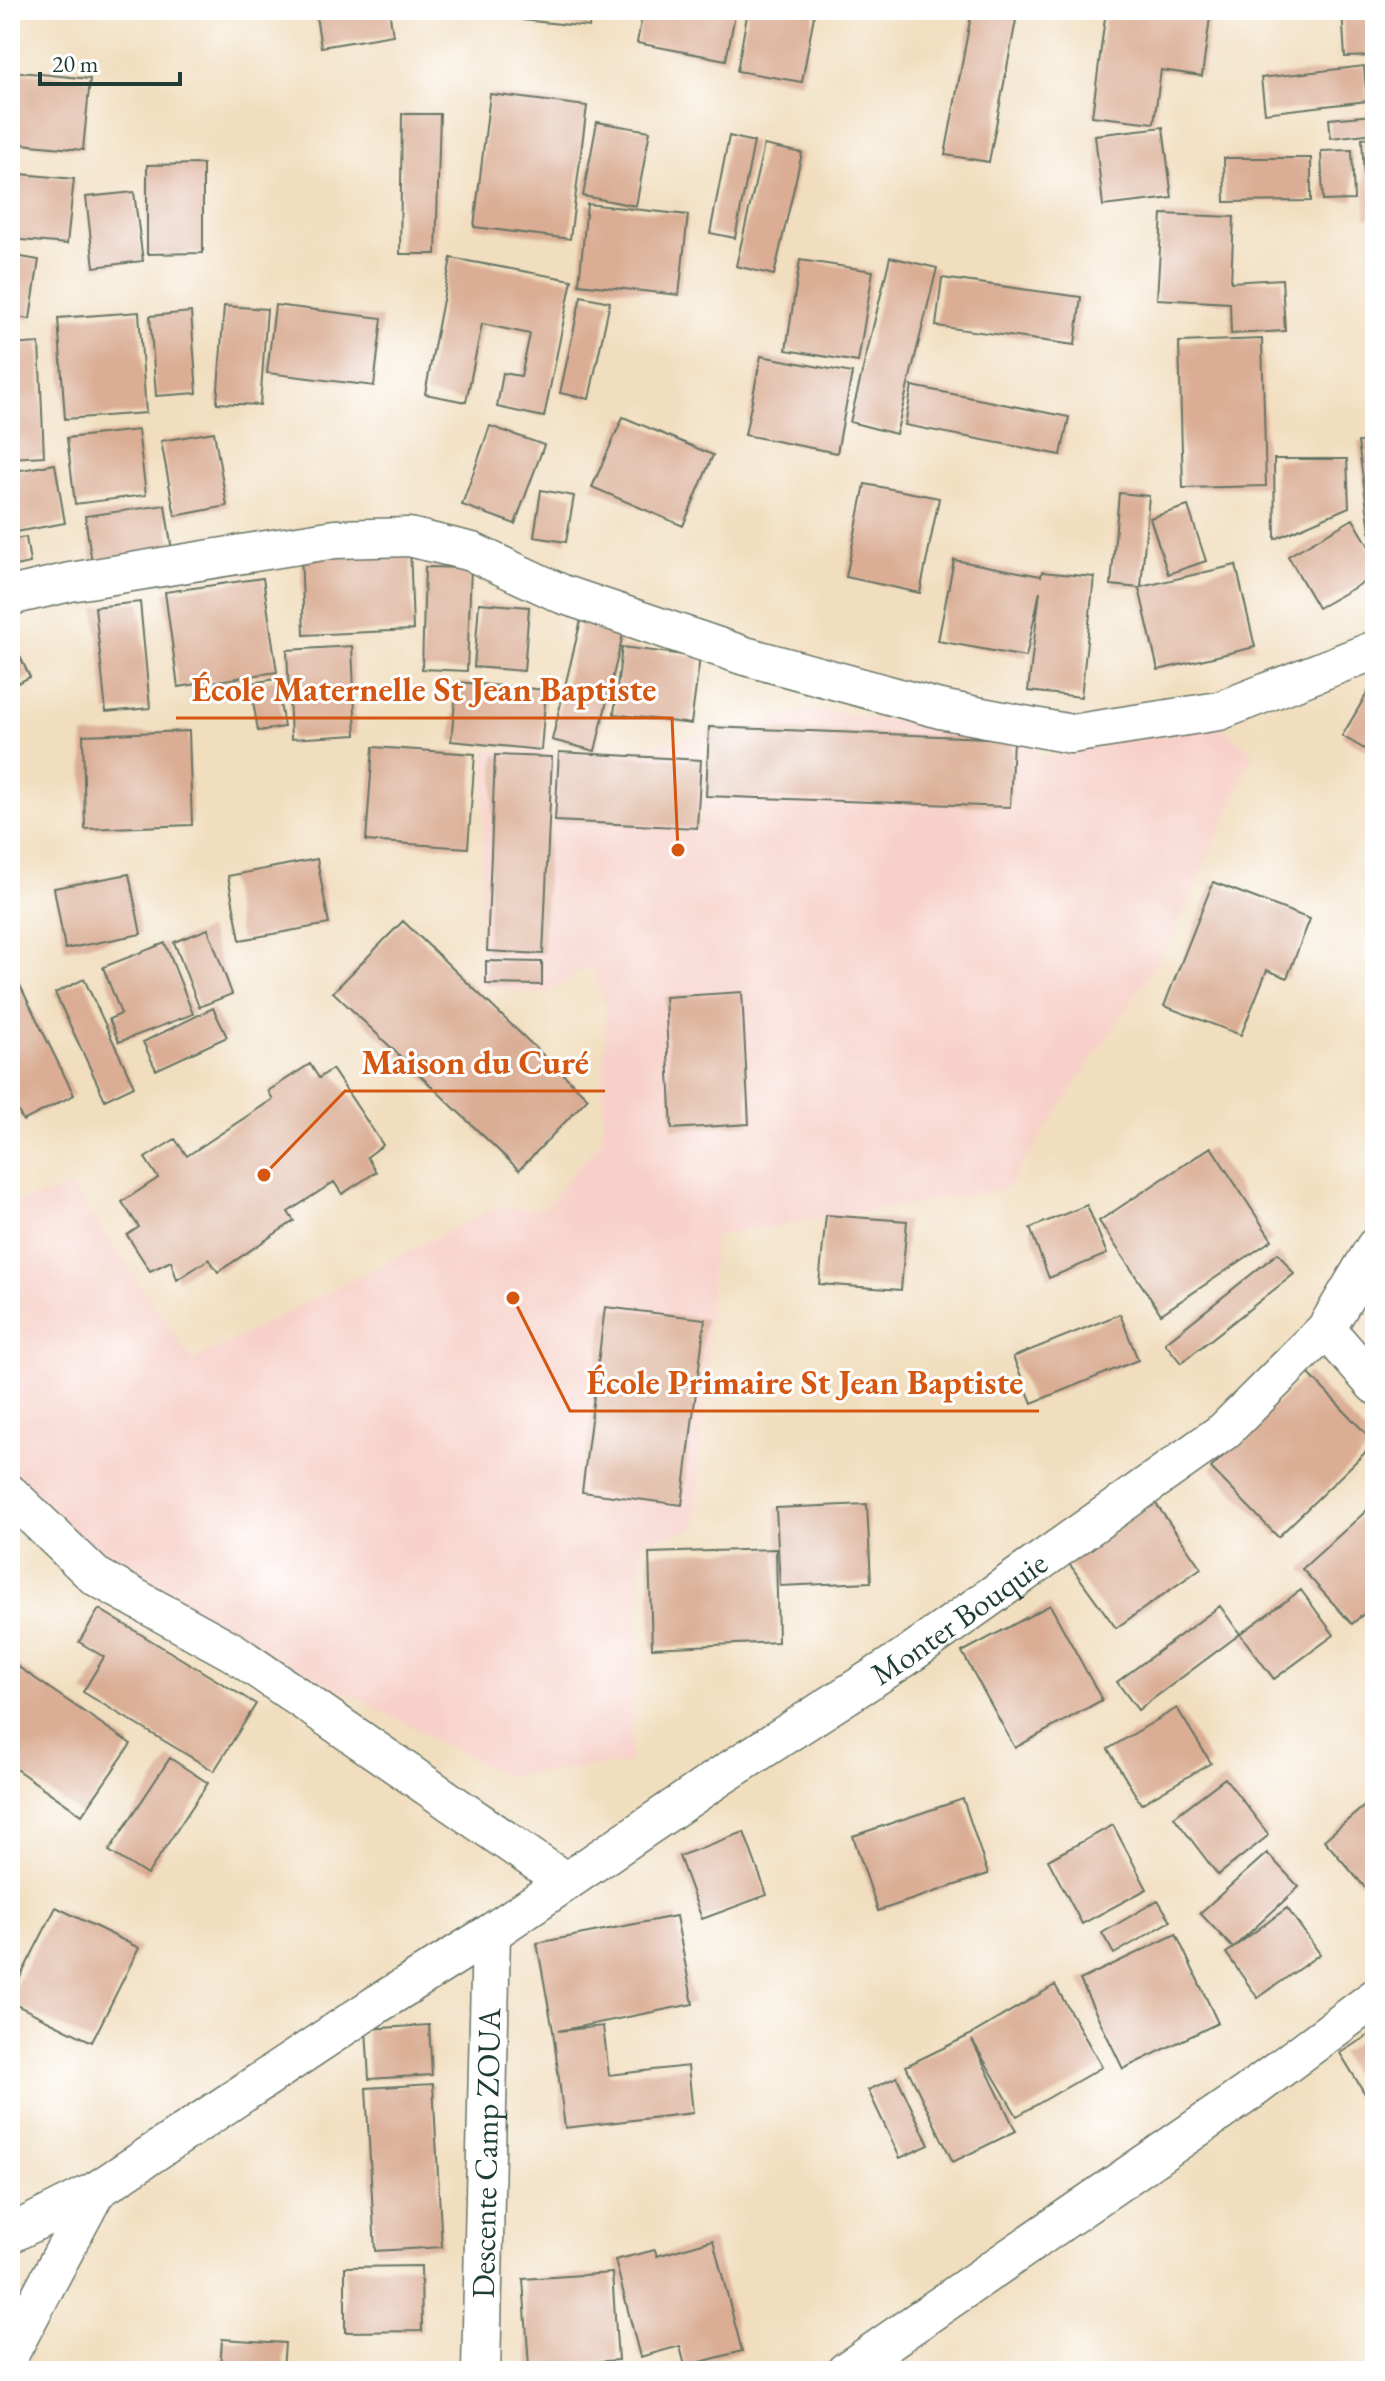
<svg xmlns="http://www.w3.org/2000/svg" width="1385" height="2381" viewBox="0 0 1385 2381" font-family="'EB Garamond',serif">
<rect width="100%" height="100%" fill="#fff"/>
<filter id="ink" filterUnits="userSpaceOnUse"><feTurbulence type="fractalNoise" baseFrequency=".0125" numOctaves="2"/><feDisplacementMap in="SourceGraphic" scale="16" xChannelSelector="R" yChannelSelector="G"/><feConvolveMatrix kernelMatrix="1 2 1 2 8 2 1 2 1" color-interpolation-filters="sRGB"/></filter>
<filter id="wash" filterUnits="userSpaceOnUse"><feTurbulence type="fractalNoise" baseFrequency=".006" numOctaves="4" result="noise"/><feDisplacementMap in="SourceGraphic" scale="32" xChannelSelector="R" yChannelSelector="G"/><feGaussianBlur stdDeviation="1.8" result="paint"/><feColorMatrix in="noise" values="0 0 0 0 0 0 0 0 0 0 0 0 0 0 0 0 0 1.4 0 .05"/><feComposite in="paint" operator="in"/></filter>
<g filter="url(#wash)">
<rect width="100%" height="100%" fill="#f1debf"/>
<path fill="#f7d1c9" d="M814 710 1029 736 1038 758 1212 719 1254 753 1168 946 1006 1189 714 1236 696 1529 643 1542 629 1763 504 1776 77 1551 10 1483V1205L73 1187 192 1361 495 1208 544 1209 602 1139 606 1005 590 965 543 995 478 985 486 750 614 753Z"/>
<g id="blocks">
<path fill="#daad94" d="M315 10H389L393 35 321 47Z
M524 10H591L589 27 523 20Z
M643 10H736L726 60 637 43Z
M748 10H815L802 82 737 71Z
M972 10H1018L989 162 945 155Z
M1106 10H1211L1202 76 1161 70 1154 123 1092 116Z
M1342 10H1375V56L1345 57Z
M1364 66 1367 101 1265 113 1261 78Z
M10 71 90 79 83 150 10 143Z
M490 94 587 106 570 239 474 227Z
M402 114H440L436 254H400Z
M1373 115 1375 133 1331 138 1329 119Z
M597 122 650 131 636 206 583 196Z
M1163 127 1172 198 1103 206 1095 135Z
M729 136 754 142 735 238 710 233Z
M1375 137V218H1366L1362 138Z
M764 145 802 153 774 275 736 266Z
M1352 150 1354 200 1323 201 1321 151Z
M1224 158H1311V201L1225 202Z
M203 164V253L147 254V165Z
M10 173 74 179 67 244 10 239Z
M134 192 143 261 94 267 86 197Z
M587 204 688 215 679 295 579 284Z
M1162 214 1234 217 1231 282 1282 279 1285 331 1231 334 1230 303 1157 299Z
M10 255 39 260 30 319 10 316Z
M890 257 937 268 896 434 850 422Z
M451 258 572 280 544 417 497 407 503 373 521 376 530 334 482 324 466 402 425 394Z
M800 260 873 271 858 362 786 350Z
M942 278 1081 297 1075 345 936 326Z
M581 296 610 302 589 399 560 393Z
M275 305 382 318 374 386 267 373Z
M224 306 267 309 260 405 217 403Z
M139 312 146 413 65 419 58 318Z
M191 312 197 393 156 396 150 316Z
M1262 339 1266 486 1183 488 1179 342Z
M39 343 44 456 10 458V345Z
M761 356 852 373 837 453 745 435Z
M912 386 1069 417 1061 455 905 425Z
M623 417 713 455 683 526 592 487Z
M490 426 544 445 515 524 462 505Z
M138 430 146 495 75 504 67 438Z
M214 432 227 506 175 516 161 441Z
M1375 440V576L1318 608 1288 556 1353 519 1373 553 1358 442Z
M1274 459H1347L1349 507 1275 539Z
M55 464 65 523 10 533V472Z
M865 484 939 498 920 593 846 577Z
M541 490 574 496 566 542 534 537Z
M1119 493 1149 496 1141 587 1236 565 1255 647 1158 670 1139 588 1111 585Z
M165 505 172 551 92 563 85 516Z
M1188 506 1206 561 1168 574 1150 518Z
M26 537 30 563 10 567V540Z
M410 545 413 630 304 635 301 550Z
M954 560 1041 576 1042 572 1094 577 1081 697 1028 691 1040 591 1026 657 938 641Z
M425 567 471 568 467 671 422 669Z
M263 578 277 672 178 687 165 592Z
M140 602 150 708 106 712 95 607Z
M479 603 529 607 524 671 474 667Z
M581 620 624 630 595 751 552 740Z
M10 636 30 677 10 687Z
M352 646 356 735 291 739 287 650Z
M622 647 700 657 691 724 614 714Z
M276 679 284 727 258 731 250 683Z
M1375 680V755L1342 736Z
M457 682 546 690 541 750 451 741Z
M709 727 1013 739 1010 807 706 796Z
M189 731 192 825 85 829 83 735Z
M373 747 475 754 468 848 366 841Z
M559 752 701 760 697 828 555 821Z
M495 755 552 757 543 954 487 951Z
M317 859 329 924 240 940 228 876Z
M129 874 141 934 65 949 54 888Z
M1213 882 1310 919 1287 978 1267 970 1241 1035 1164 1006Z
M403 921 588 1098 519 1170 333 992Z
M208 929 232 994 199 1007 174 942Z
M165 943 193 1014 119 1042 109 1019 121 1014 103 967Z
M486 961 542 962V985L486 984Z
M10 965 74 1095 23 1121 10 1095Z
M84 979 134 1086 105 1100 55 993Z
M742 992 749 1124 672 1129 665 997Z
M213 1008 227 1037 156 1070 143 1042Z
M310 1064 319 1078 332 1069 383 1145 367 1157 376 1172 342 1194 334 1182 288 1212 294 1221 218 1272 209 1259 177 1280 171 1261 150 1271 127 1235 139 1227 122 1202 158 1178 145 1158 175 1139 187 1156 273 1099 268 1091Z
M1211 1147 1272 1240 1161 1314 1099 1221Z
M1087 1205 1107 1254 1049 1278 1030 1228Z
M826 1215 907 1221 901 1290 819 1284Z
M1278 1253 1294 1274 1181 1363 1165 1343Z
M605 1307 705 1319 682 1505 582 1492Z
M1120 1314 1138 1360 1032 1403 1013 1357Z
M1308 1373 1375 1443 1278 1537 1211 1468Z
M1154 1501 1201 1568 1116 1628 1068 1562Z
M1375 1503V1604L1352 1624 1302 1569Z
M867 1504 871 1582 780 1586 776 1508Z
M776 1549 778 1642 652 1648 649 1553Z
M1301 1590 1334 1635 1274 1679 1240 1634Z
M1050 1605 1102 1700 1015 1748 962 1652Z
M1220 1606 1240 1634 1138 1710 1117 1682Z
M99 1609 256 1704 214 1771 83 1692 104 1657 79 1642Z
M17 1666 131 1744 82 1815 10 1765V1676Z
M1177 1708 1211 1763 1141 1804 1108 1749Z
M170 1758 208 1783 147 1875 109 1851Z
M1225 1778 1269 1835 1218 1875 1174 1817Z
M1375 1797V1899L1324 1840Z
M963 1799 988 1874 878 1911 853 1836Z
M1113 1825 1147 1889 1082 1924 1048 1860Z
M744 1832 767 1895 702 1919 679 1856Z
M1267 1853 1299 1887 1234 1947 1287 1908 1320 1954 1258 1998 1226 1953 1233 1948 1200 1913Z
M1158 1900 1171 1921 1114 1954 1102 1933Z
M56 1907 139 1948 92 2042 10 2002V1997Z
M676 1916 693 2004 558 2031 603 2026 609 2075 688 2066 693 2113 565 2128 553 2031 537 1943Z
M1176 1934 1218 2023 1123 2069 1080 1980Z
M1055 1985 1102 2067 1017 2116 972 2040 1016 2131 953 2162 906 2066 970 2035Z
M429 2025 432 2075 369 2079 366 2029Z
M1375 2031V2110L1340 2053Z
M897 2077 929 2145 900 2158 868 2090Z
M433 2084 442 2247 375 2251 366 2088Z
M713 2240 742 2351 685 2366 680 2346 640 2357 615 2260 655 2250 657 2256Z
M421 2266 422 2331 345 2332V2267Z
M612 2273 618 2360 529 2367 523 2279Z
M222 2339 285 2343 283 2371H220Z"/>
</g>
</g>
<g filter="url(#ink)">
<use href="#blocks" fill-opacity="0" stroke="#687565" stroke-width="2"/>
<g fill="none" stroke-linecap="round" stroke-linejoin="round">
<g stroke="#687565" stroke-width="41">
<g id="street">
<path d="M10 596 70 582 335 539 409 537 472 552 562 594 745 656 940 709 1071 734 1219 711 1375 650"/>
<path d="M1326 1329 1375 1385"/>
<path d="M10 1494 95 1576 233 1652 566 1882"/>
<path id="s1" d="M10 2234 96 2191 376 2005 491 1933 718 1778 904 1658 1224 1431 1326 1329 1375 1247"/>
<path d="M10 2353 96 2191"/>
<path id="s2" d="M481 2371 491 1933"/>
<path d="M846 2371 1249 2092 1375 1998"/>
</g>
</g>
<use href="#street" stroke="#fff" stroke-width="38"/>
</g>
</g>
<g text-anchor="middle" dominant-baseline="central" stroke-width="6" stroke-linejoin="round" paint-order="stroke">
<g font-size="32" fill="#1f3d34" stroke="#fff">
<text stroke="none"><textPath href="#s1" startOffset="1132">Monter Bouquie</textPath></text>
<text stroke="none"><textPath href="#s2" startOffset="218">Descente Camp ZOUA</textPath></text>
</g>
</g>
<path fill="none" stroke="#d45610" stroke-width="3" d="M678 850L672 718H176M264 1175L345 1091H605M513 1298L570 1411H1039"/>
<g fill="#d45610" stroke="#fff" stroke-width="3">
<circle cx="678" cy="850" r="8"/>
<circle cx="264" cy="1175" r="8"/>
<circle cx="513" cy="1298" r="8"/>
</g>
<g font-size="34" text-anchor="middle" font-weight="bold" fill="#d45610" stroke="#fff" stroke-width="6" stroke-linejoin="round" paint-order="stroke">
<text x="424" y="701">École Maternelle St Jean Baptiste</text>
<text x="475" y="1074">Maison du Curé</text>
<text x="805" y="1394">École Primaire St Jean Baptiste</text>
</g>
<rect width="1385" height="2381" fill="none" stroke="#fff" stroke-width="40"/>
<path d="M40 72v12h140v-12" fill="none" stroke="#1f3d34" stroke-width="4"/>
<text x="52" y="72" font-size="24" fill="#1f3d34" stroke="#ffffff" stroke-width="6" paint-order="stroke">20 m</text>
</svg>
